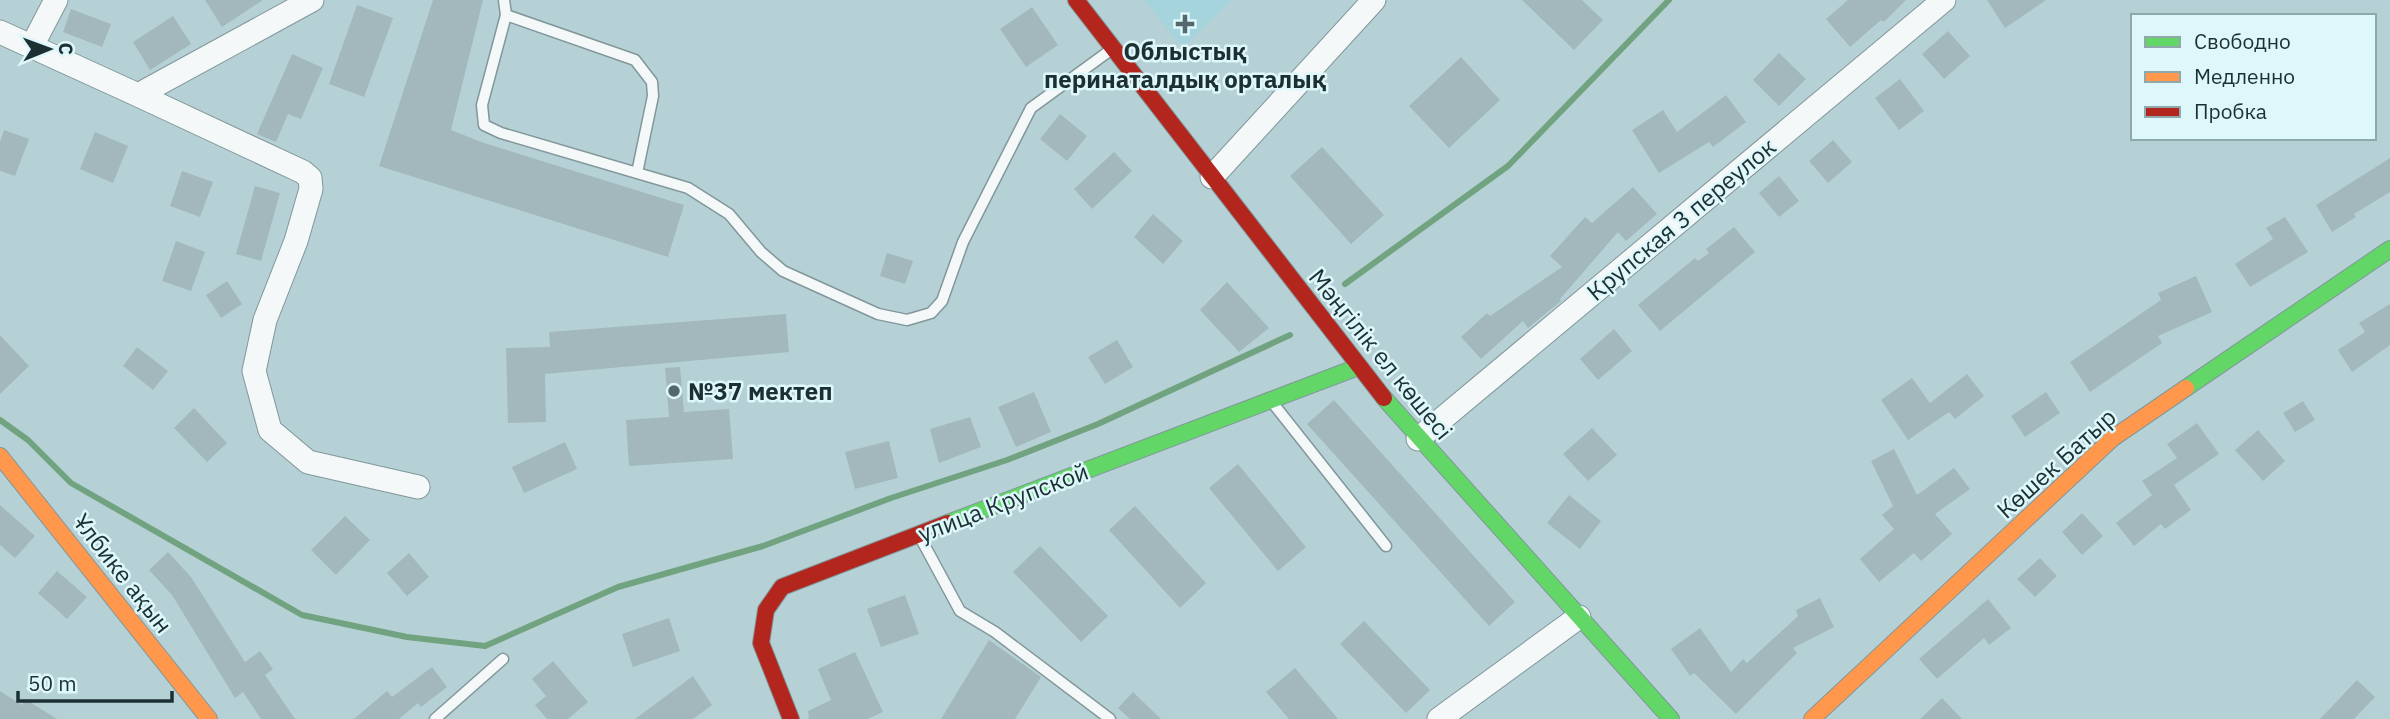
<svg xmlns="http://www.w3.org/2000/svg" width="2390" height="719" viewBox="0 0 2390 719" font-family="'IBM Plex Sans',sans-serif">
<rect width="100%" height="100%" fill="#b6d1d6"/>
<path fill="#a6d4dc" d="M1144 0H1232L1183 48Z"/>
<g fill="none" stroke-linecap="round" stroke-linejoin="round">
<path stroke="#71a381" stroke-width="6" d="M1345 284 1508 166 1669 0
M0 420 28 440 71 483 302 615 407 637 485 646 618 587 763 546 891 498 1007 460 1098 424 1290 335"/>
</g>
<path fill="#a3b8bc" d="M205 0H263L222 27Z
M433 0H483L451 130 484 143 684 205 668 257 379 166Z
M1522 0H1582L1603 20 1574 50Z
M1848 0H1906L1884 22 1881 20 1850 47 1826 19Z
M1987 0H2046L2005 28Z
M357 5 393 18 364 97 329 84Z
M1032 7 1058 45 1026 67 1000 29Z
M71 9 111 24 102 47 63 32Z
M173 16 191 44 150 70 133 42Z
M1948 31 1970 56 1944 79 1922 54Z
M1779 53 1806 79 1779 106 1753 80Z
M292 54 323 68 301 119 288 114 276 142 257 134Z
M1461 57 1500 100 1449 148 1409 106Z
M1900 79 1924 111 1899 130 1875 98Z
M1726 95 1746 122 1713 147 1709 142 1659 173 1632 130 1663 110 1677 132Z
M1060 114 1087 136 1067 161 1040 139Z
M4 130 29 139 15 176 0 171V142Z
M95 132 128 146 113 183 80 169Z
M1833 140 1852 162 1828 183 1809 161Z
M1322 147 1384 215 1351 244 1290 176Z
M1114 152 1132 171 1092 209 1074 189Z
M2390 158V192L2354 214 2356 217 2332 232 2316 205Z
M182 171 213 182 200 217 170 206Z
M1779 176 1799 201 1779 217 1759 193Z
M255 186 280 193 261 261 236 254Z
M1633 187 1657 214 1626 241 1618 232 1560 299 1561 301 1528 328 1523 321 1481 359 1461 337 1487 313 1490 316 1562 267 1550 256 1585 217 1592 223Z
M1153 214 1183 241 1163 264 1134 237Z
M2285 217 2308 252 2250 287 2235 264 2273 239 2266 228Z
M1734 227 1755 252 1660 331 1638 305 1695 258 1698 261 1709 253 1706 249Z
M176 241 205 252 191 291 162 281Z
M887 253 913 261 905 284 880 276Z
M2196 276 2212 312 2158 336 2162 343 2090 392 2070 362 2161 300 2158 293Z
M227 281 242 304 221 318 206 295Z
M1227 282 1269 328 1239 352 1200 310Z
M2390 304V345L2352 372 2338 350 2365 332 2359 323Z
M786 314 789 352 545 374 546 422 508 423 506 348 550 347 549 332Z
M1614 329 1632 351 1598 380 1580 359Z
M0 335 29 366 0 394Z
M1117 340 1133 367 1105 384 1088 357Z
M137 347 168 371 153 390 123 366Z
M680 367 684 412 729 409 733 459 629 466 626 420 669 417 665 368Z
M1967 374 1984 396 1955 419 1949 412 1908 440 1881 400 1912 378 1930 403Z
M1034 392 1051 432 1016 447 998 407Z
M2046 392 2060 413 2025 437 2011 416Z
M1334 400 1515 602 1489 626 1307 424Z
M2303 401 2315 420 2295 432 2283 413Z
M194 408 227 443 207 462 174 428Z
M970 417 981 447 939 463 930 429Z
M2197 423 2219 454 2174 485 2191 510 2165 529 2161 524 2134 546 2116 523 2152 495 2142 481 2177 458 2167 444Z
M1592 428 1617 455 1588 481 1563 454Z
M2258 430 2285 461 2263 481 2235 450Z
M889 441 898 478 855 489 845 452Z
M565 442 577 469 524 493 512 467Z
M1894 449 1917 495 1954 468 1970 489 1935 514 1952 534 1921 561 1914 553 1879 582 1860 559 1894 529 1882 515 1893 506 1871 461Z
M1238 464 1306 547 1278 571 1209 488Z
M1569 495 1601 521 1580 549 1547 523Z
M0 505 35 536 15 558 0 545Z
M1135 506 1206 583 1180 608 1109 530Z
M2082 513 2103 536 2082 555 2062 532Z
M345 516 370 540 336 575 311 550Z
M1040 546 1108 616 1081 642 1013 572Z
M168 552 191 577 245 662 260 651 273 669 265 675 295 719H261L243 692 235 698 172 595 149 570Z
M409 553 429 577 407 596 387 573Z
M2040 558 2057 576 2035 597 2017 579Z
M57 571 87 597 67 619 38 593Z
M905 595 919 634 881 647 867 609Z
M1820 598 1834 627 1793 648 1797 653 1736 714 1694 673 1690 676 1671 649 1700 628 1731 672 1743 659 1747 663 1798 616 1796 610Z
M1988 599 2011 628 1989 645 1984 638 1937 679 1919 659Z
M669 618 680 651 633 667 622 634Z
M1364 621 1430 690 1406 713 1340 644Z
M989 640 1041 677 1015 719H941Z
M855 652 883 712 868 719H809L808 711 831 700 818 669Z
M553 661 588 702 568 719H547L535 705 546 696 532 679Z
M432 667 447 687 421 707 418 703 399 719H354L387 691 392 697Z
M1295 668 1338 719H1289L1266 692Z
M693 676 712 705 693 719H635Z
M2357 680 2375 697 2354 719H2320Z
M0 691 22 705 25 699 57 719H0Z
M1133 692 1161 719H1130L1118 708Z
M1942 698 1962 719H1920Z"/>
<g fill="none" stroke-linecap="round" stroke-linejoin="round">
<g stroke="#81979a" stroke-width="13">
<path id="lane" d="M504 0 506 15 482 105 484 125 501 133 688 188 729 214 761 252 783 271 878 314 907 320 931 313 942 301 963 242 1031 108 1112 49
M506 15 635 60 652 82 653 96 637 173
M1272 402 1386 546
M920 537 960 611 995 632 1110 719
M435 719 503 659"/>
</g>
<g stroke="#81979a" stroke-width="25">
<path id="street" d="M0 32 138 95 312 0
M32 46 56 0
M138 95 303 172 310 178 311 189 296 241 265 320 254 371 270 430 308 462 418 487
M1212 177 1374 0
M1418 439 1944 0
M1439 719 1579 617"/>
</g>
<g stroke="#81979a" stroke-width="18">
<path id="fast" d="M2186 388 2390 249
M1384 398 1671 719
M948 523 1358 367"/>
</g>
<g stroke="#81979a" stroke-width="18">
<path id="slow" d="M0 456 209 719
M1812 719 2113 438 2186 388"/>
</g>
<g stroke="#81979a" stroke-width="18">
<path id="jam" d="M1076 0 1384 398
M791 719 761 643 766 610 782 587 948 523"/>
</g>
<use href="#lane" stroke="#f4f8f9" stroke-width="10"/>
<use href="#street" stroke="#f4f8f9" stroke-width="23"/>
<use href="#fast" stroke="#63d668" stroke-width="16"/>
<use href="#slow" stroke="#ff974d" stroke-width="16"/>
<use href="#jam" stroke="#b3261e" stroke-width="16"/>
</g>
<g fill="#52686c" stroke="#def7fb" stroke-width="2.5">
<path d="M1181.5 13.5h7v7h7v7h-7v7h-7v-7h-7v-7h7z"/>
<circle cx="674" cy="391" r="7"/>
</g>
<g text-anchor="middle" dominant-baseline="central" stroke-width="5" stroke-linejoin="round" paint-order="stroke">
<g font-size="24" font-weight="bold" fill="#1c3033" stroke="#def7fb">
<text x="1185" y="51">Облыстық<tspan x="1185" dy="28">перинаталдық орталық</tspan></text>
<text x="688" y="391" text-anchor="start">№37 мектеп</text>
</g>
<g font-size="24" fill="#1c3033" stroke="#def7fb">
<text transform="translate(1681 219) rotate(-40)">Крупская 3 переулок</text>
<text transform="translate(1381 354) rotate(51)">Мәңгілік ел көшесі</text>
<text transform="translate(2056 463) rotate(-42)">Көшек Батыр</text>
<text transform="translate(1003 502) rotate(-21)">улица Крупской</text>
<text transform="translate(123 573) rotate(52)">Ұлбике ақын</text>
</g>
</g>
<rect x="2131" y="14" width="245" height="126" fill="#def7fb" stroke="#90a7ab" stroke-width="2"/>
<rect x="2145" y="37" width="35" height="10" fill="#63d668" stroke="#90a7ab" stroke-width="2"/>
<text x="2194" y="49" font-size="21" fill="#1c3033">Свободно</text>
<rect x="2145" y="72" width="35" height="10" fill="#ff974d" stroke="#90a7ab" stroke-width="2"/>
<text x="2194" y="84" font-size="21" fill="#1c3033">Медленно</text>
<rect x="2145" y="107" width="35" height="10" fill="#b3261e" stroke="#90a7ab" stroke-width="2"/>
<text x="2194" y="119" font-size="21" fill="#1c3033">Пробка</text>
<g transform="translate(49 49) rotate(89)" stroke="#def7fb" stroke-width="5" paint-order="stroke">
<path d="M0-5L12 26L0 18L-12 26Z" fill="#1c3033"/>
<text y="-10" font-size="19" font-weight="bold" text-anchor="middle" fill="#1c3033">С</text>
</g>
<path d="M18 691v10h154v-10" fill="none" stroke="#1c3033" stroke-width="3.5"/>
<text x="28" y="691" font-size="21" fill="#1c3033" stroke="#def7fb" stroke-width="5" paint-order="stroke">50 m</text>
</svg>
